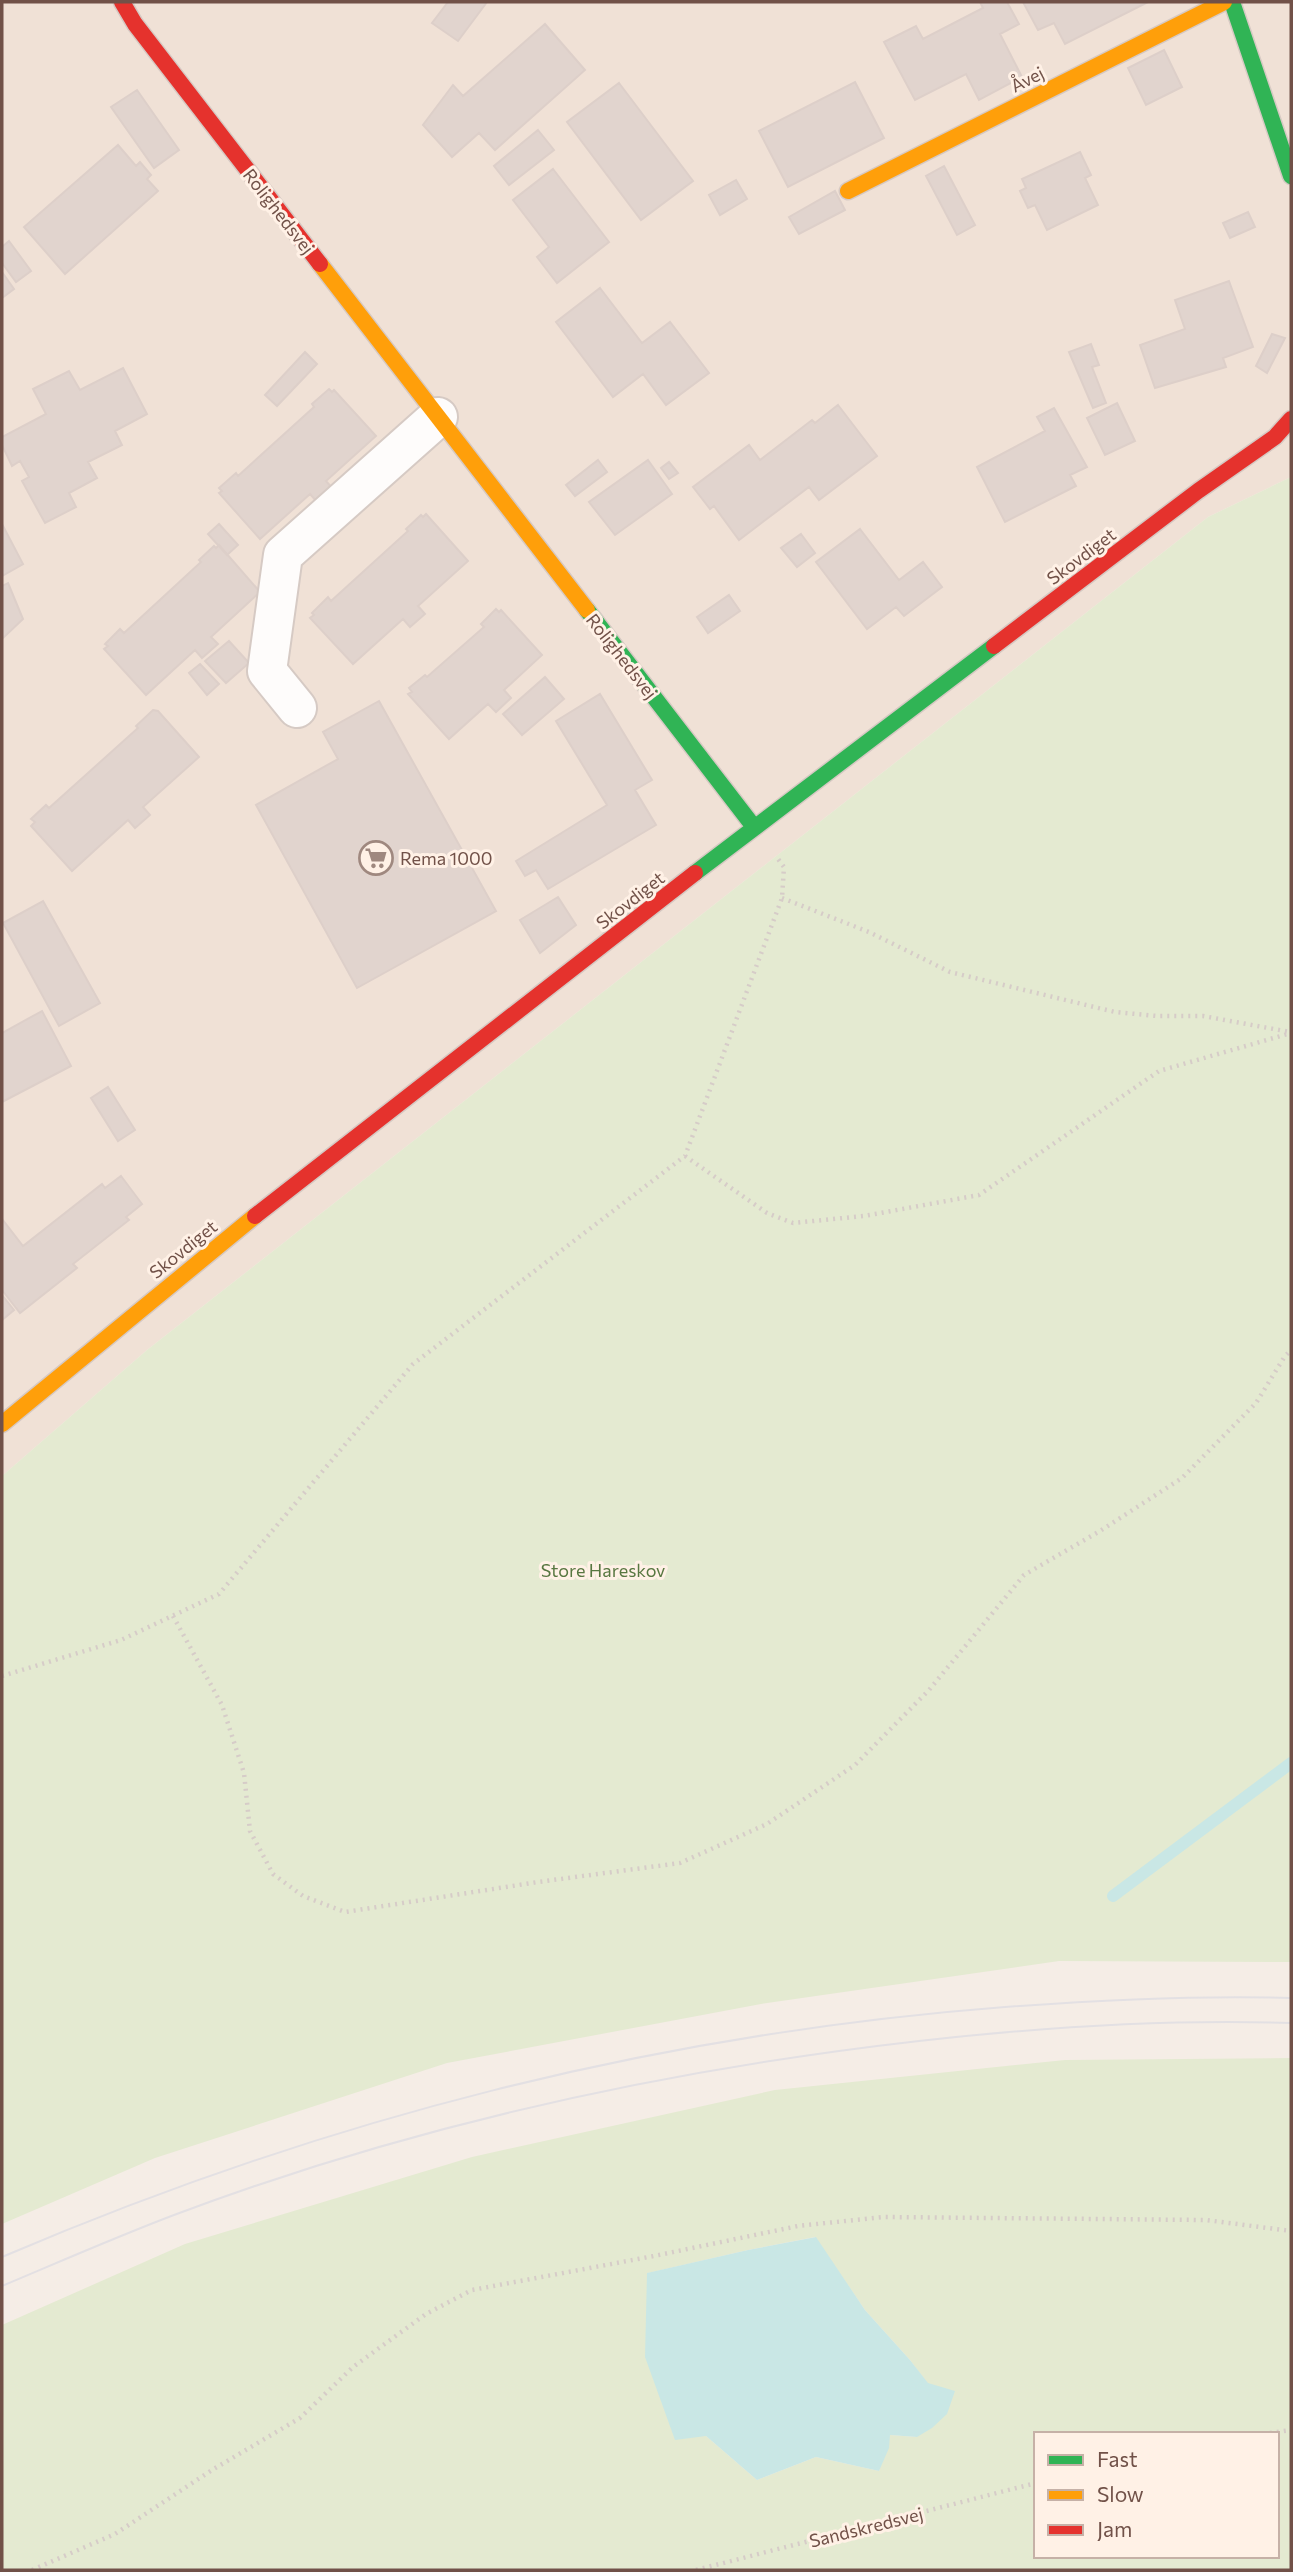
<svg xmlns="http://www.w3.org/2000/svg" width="1293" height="2572" viewBox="0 0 1293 2572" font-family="Commissioner,sans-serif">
<rect width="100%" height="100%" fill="#f5ede6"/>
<path fill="#f0e1d6" d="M2 2H1291V477L1208 517 147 1350 2 1476Z"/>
<path fill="#e4ead1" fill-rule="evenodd" d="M1291 477V1962L1059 1961 761 2004 447 2063 155 2158 2 2224V1476L147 1350 1208 517Z
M1291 2058V2570H2V2325L185 2244 472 2157 775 2090 1065 2060ZM815 2237 865 2310 910 2360 928 2384 917 2437 890 2435 879 2471 816 2457 757 2480 706 2436 648 2273 748 2250ZM1036 2434H1277V2556H1036Z"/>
<path fill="#c9e7e5" d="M816 2237 865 2310 910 2360 928 2383 955 2391 947 2414 932 2428 917 2437 890 2435 889 2448 879 2471 816 2457 757 2480 706 2436 675 2440 645 2357 647 2273 748 2250Z"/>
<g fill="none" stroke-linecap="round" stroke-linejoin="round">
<path stroke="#c9e7e5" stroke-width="12" d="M1113 1896 1291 1763"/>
</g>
<path fill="#e1d4ce" stroke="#ddcfc9" stroke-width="2" d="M448 2H487L458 41 432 23Z
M980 2H1007L1019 24 1000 34 1022 77 979 100 966 74 915 100 884 42 916 26 923 39 983 8Z
M1023 2H1148L1065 44 1054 23 1038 30Z
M545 24 585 70 495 150 479 133 452 157 423 125 453 85 463 96Z
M1164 50 1182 87 1146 105 1128 68Z
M855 82 884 138 788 187 759 131Z
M619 83 693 181 641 220 567 122Z
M137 90 179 150 154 168 111 107Z
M538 130 554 150 509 185 494 166Z
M118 145 136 166 140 162 151 175 147 179 158 191 65 274 24 227Z
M1080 152 1091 175 1085 178 1098 205 1047 230 1035 205 1028 208 1020 191 1026 188 1022 179Z
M944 166 975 225 957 235 926 176Z
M553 169 609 242 557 283 537 257 549 247 513 200Z
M736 180 747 199 720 215 709 195Z
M835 191 845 210 799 234 789 217Z
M1248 212 1255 227 1230 238 1223 223Z
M9 241 31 271 16 282 2 263V247Z
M2 272 14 289 2 298Z
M1229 281 1253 347 1223 358 1226 367 1155 388 1140 345 1185 329 1175 300Z
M600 288 642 343 670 322 709 373 666 405 643 374 613 397 556 322Z
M1272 334 1285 338 1267 373 1256 366Z
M1091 344 1099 365 1092 367 1106 403 1093 408 1069 352Z
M305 352 317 364 277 406 265 395Z
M123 368 147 414 115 431 122 445 88 462 97 478 69 493 76 507 45 523 22 481 29 477 20 461 12 466 2 445V437L46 414 33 389 69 371 80 390Z
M329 389 332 392 334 390 376 436 326 481 333 489 318 503 310 494 260 539 219 493 222 491 219 488 236 473 238 476 314 407 312 404Z
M1117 403 1135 441 1105 455 1087 418Z
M838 405 877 456 819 500 809 487 739 540 714 506 710 509 693 487 749 445 760 460 812 420 815 423Z
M1054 408 1087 467 1070 475 1076 486 1005 522 977 467 1045 431 1037 417Z
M598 460 607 472 575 496 566 485Z
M648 460 672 494 615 535 589 502Z
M669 462 678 473 669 479 661 468Z
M426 514 468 561 418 606 425 614 410 627 403 619 353 664 310 618 314 615 312 613 328 597 331 601 408 531 406 529 421 515 423 517Z
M2 524 23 564 2 576Z
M219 524 238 545 227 555 208 534Z
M860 529 899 580 923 562 942 587 904 616 896 607 867 629 816 562Z
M801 534 815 553 797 567 781 548Z
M219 545 260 592 211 637 218 644 202 658 195 650 146 695 104 649 108 646 105 644 120 629 124 633 201 562 199 560 214 546 216 548Z
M8 583 23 619 2 639V586Z
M729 595 740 611 708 633 697 617Z
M496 609 499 612 501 610 542 655 504 690 511 698 496 712 488 704 449 739 408 694 412 692 409 688 425 675 427 677 484 627 481 624Z
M229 641 249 663 226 683 205 661Z
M200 664 219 684 207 695 189 673Z
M545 677 564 699 522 735 503 714Z
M600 694 652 780 635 790 656 825 548 889 536 870 525 876 516 861 607 805 556 721Z
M379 701 496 911 357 988 256 805 338 759 323 732Z
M153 710 158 711 199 757 143 807 150 815 135 828 128 820 72 871 31 826 35 822 31 819 46 805 49 808 138 728 136 726Z
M558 897 576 925 540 953 520 920Z
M43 901 100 1003 59 1026 3 923Z
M42 1011 71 1066 2 1102V1033Z
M108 1087 135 1130 118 1141 91 1098Z
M121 1176 142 1204 126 1217 129 1220 73 1264 77 1268 20 1313 2 1290V1219L23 1246 102 1184 105 1188Z
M2 1295 14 1310 2 1320Z"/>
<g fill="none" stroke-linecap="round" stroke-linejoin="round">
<g stroke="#d6cac4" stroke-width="42">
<path id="street" d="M297 708 267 671 283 555 438 417"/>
</g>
<g stroke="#d6c9c3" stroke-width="19">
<path id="fast" d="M1232 2 1291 176
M587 610 754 827
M695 873 994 646"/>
</g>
<g stroke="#d6c9c3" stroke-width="19">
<path id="slow" d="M848 191 1224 2
M320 264 587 610
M2 1424 255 1216"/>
</g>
<g stroke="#d6c9c3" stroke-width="19">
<path id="jam" d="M122 2 135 24 320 264
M994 646 1198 491 1275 437 1291 419
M255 1216 695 873"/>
</g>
<path stroke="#d6ccc8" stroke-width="4.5" stroke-dasharray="2 5" stroke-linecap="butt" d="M782 898 869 932 950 972 1115 1012 1157 1016H1203L1290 1032
M685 1156 767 1213 793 1223 864 1216 979 1195 1159 1071 1291 1033
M173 1616 222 1705 244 1773 250 1831 273 1874 303 1896 345 1912 538 1882 680 1863 767 1824 855 1765 929 1690 1024 1575 1100 1531 1182 1478 1256 1403 1285 1356 1291 1350
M2 1676 121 1640 219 1594 413 1364 685 1156 782 898 784 867 778 859
M1263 2434 1291 2430
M32 2570 115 2534 212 2470 300 2418 353 2367 426 2314 472 2290 654 2256 798 2226 883 2217 1206 2220 1291 2231
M696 2570 1036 2483"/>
<use href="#street" stroke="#fefcfb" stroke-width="38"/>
<use href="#fast" stroke="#30b455" stroke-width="16"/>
<use href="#slow" stroke="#ff9f0a" stroke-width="16"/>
<use href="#jam" stroke="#e5322d" stroke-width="16"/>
<path stroke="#e3e0e3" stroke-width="2" d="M2 2257C325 2119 654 2034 1005 2007 1100 2000 1196 1995 1291 1998
M2 2286C59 2262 116 2237 174 2215 413 2125 665 2070 919 2041 1042 2027 1167 2019 1291 2023"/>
</g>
<defs>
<g id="supermarket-ring" transform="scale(1.75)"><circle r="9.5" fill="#fff1e6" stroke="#9f887f" stroke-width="1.5"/><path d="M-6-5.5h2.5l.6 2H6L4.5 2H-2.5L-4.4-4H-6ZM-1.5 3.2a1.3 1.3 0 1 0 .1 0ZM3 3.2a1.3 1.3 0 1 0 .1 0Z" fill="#9f887f"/></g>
</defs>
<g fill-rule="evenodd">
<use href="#supermarket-ring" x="376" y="858"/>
</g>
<g text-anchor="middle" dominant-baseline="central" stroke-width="6" stroke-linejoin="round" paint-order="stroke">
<g font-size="18" fill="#715148" stroke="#fff1e6">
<text transform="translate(1027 79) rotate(-27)">Åvej</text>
<text transform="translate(279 211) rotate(52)">Rolighedsvej</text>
<text transform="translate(1081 556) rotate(-37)">Skovdiget</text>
<text transform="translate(622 656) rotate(52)">Rolighedsvej</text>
<text transform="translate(630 900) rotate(-38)">Skovdiget</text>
<text transform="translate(183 1249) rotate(-39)">Skovdiget</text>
<text transform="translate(866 2527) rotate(-14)">Sandskredsvej</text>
</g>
<g font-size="18" fill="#715148" stroke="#fff1e6" text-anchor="start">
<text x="400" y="858">Rema 1000</text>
</g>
<g font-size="18" fill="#587741" stroke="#fff1e6">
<text x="603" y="1570">Store Hareskov</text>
</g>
</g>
<rect width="1293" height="2572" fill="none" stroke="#715148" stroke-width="7"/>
<rect x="1034" y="2432" width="245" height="126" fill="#fff1e6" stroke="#c6b1a7" stroke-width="2"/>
<rect x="1048" y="2455" width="35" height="10" fill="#30b455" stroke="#c6b1a7" stroke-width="2"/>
<text x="1097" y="2467" font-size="21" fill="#715148">Fast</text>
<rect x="1048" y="2490" width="35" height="10" fill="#ff9f0a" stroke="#c6b1a7" stroke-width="2"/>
<text x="1097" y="2502" font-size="21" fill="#715148">Slow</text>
<rect x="1048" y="2525" width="35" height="10" fill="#e5322d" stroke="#c6b1a7" stroke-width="2"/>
<text x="1097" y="2537" font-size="21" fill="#715148">Jam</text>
</svg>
